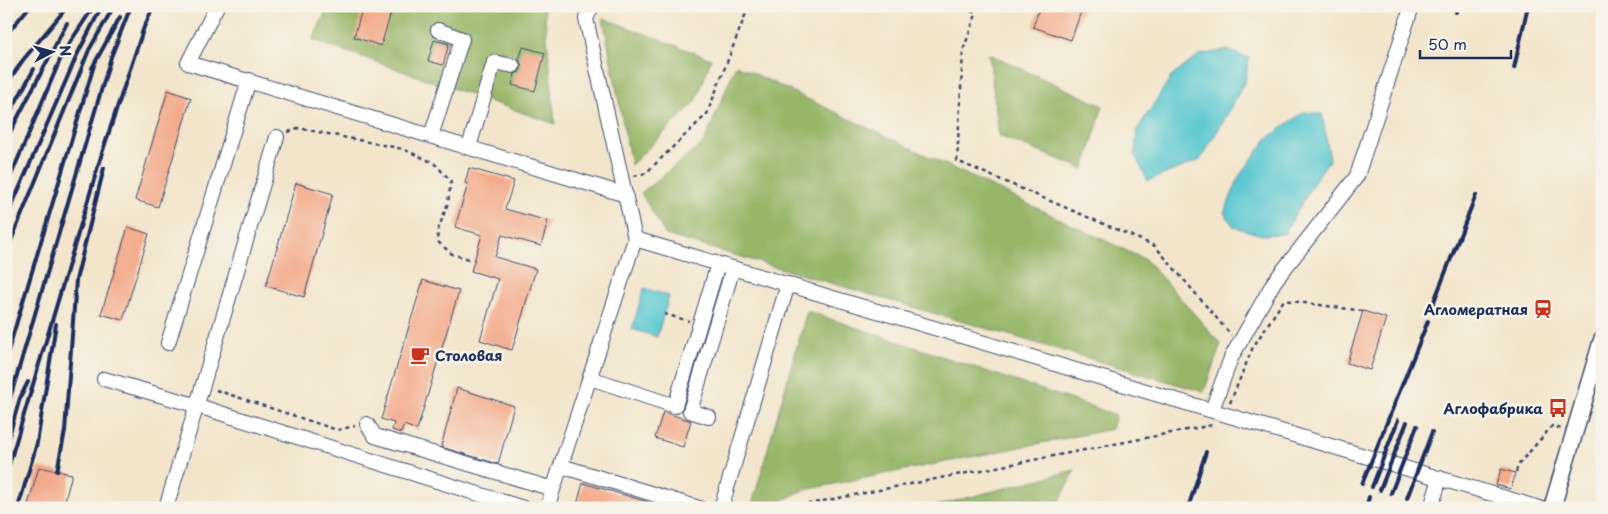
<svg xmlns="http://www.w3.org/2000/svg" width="1608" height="514" viewBox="0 0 1608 514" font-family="'Playpen Sans',sans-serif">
<rect width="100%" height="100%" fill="#f7f3e8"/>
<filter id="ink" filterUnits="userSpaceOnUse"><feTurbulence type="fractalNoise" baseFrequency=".02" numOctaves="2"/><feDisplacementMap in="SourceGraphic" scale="10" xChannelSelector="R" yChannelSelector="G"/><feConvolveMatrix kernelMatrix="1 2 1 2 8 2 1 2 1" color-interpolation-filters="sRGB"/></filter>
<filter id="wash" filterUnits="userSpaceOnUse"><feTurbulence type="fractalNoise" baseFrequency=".0096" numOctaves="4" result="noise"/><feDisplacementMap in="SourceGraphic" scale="20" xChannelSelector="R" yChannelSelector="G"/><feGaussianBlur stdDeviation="1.12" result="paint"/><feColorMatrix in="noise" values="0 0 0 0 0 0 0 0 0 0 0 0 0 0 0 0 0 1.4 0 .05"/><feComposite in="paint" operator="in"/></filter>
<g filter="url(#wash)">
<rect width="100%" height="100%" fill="#f3e5cc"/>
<path fill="#97b669" stroke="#597264" d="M328 6H544L555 124 313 40Z
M603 18 711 59 696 101 631 165Z
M989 54 1103 106 1084 169 999 136Z
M736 65 1146 260 1221 344 1204 392 666 235 641 193 704 143Z
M807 311 1116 415 1112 429 804 490 766 508H751Z
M1075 470 1056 508H928Z"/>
<path fill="#5bc8d0" stroke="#3b7c97" d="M1227 50 1249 58 1245 81 1227 115 1200 160 1148 181 1135 155 1137 130 1171 77 1199 55Z
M1304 112 1322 114 1330 159 1315 180 1284 234 1262 235 1234 227 1224 213 1240 175 1267 139Z
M644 288 669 296 657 337 632 329Z"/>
<g id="blocks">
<path fill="#f3ab8b" d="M363 6H393L381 46 354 37Z
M1040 6H1083L1071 40 1033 27Z
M434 40 449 44 443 65 428 61Z
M523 47 545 53 535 91 512 85 515 74 519 72 521 68V64L519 60Z
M168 90 191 98 158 207 135 200Z
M469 168 514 181 505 209 548 221 541 246 502 235 495 257 536 269 512 350 480 340 498 279 471 271 482 235 455 227 468 184 465 183Z
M296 183 333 194 304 297 266 286Z
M128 227 149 234 123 320 101 314Z
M423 280 459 291 417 430 404 425 401 433 392 430 394 423 381 419Z
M1363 311 1386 318 1370 370 1347 363Z
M457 388 514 406 498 464 441 447Z
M663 412 691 421 683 447 655 438Z
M39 467 72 474 63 508H27Z
M1501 469 1515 473 1511 489 1496 485Z
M583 483 658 505 657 508H576Z"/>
</g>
</g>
<g filter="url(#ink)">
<use href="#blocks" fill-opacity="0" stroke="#3b4a6e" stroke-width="1"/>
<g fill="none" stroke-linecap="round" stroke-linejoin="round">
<g stroke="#3b4a6e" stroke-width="16">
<path id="minor" d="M217 6 188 63 626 195
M431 136 462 39 438 30
M469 147 494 62 513 66
M635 239 1539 508
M168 343 249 80
M590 378 675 406 718 264
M104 379 198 406 523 508
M1212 410 1231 358 1274 282 1357 176 1412 6
M709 417 690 411 733 268
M367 424 375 436 553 489
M561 466 699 508
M166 508 277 137
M547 508 635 239 586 19 592 6
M721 508 788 284
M1431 508 1440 478"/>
</g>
<g stroke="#3b4a6e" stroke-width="19">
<path id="major" d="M1552 508 1602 340"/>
</g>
<path stroke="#3b4a6e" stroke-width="2.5" stroke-dasharray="4 4" stroke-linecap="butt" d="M964 6 976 14 963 51 957 161 1155 246 1231 335
M288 132 298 128 403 149 434 163 451 181 448 203 438 230 437 241 452 254 469 259
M634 176 646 173 707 114 748 8
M664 314 689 321
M216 390 337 430 355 426
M1230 403 1253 347 1284 300 1363 311
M1516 472 1518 465 1552 426 1562 429
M800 508 808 504 1212 425"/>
<use href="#minor" stroke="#fff" stroke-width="14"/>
<use href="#major" stroke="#fff" stroke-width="16"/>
<path stroke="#1b2f5e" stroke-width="4" d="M6 9 10 6
M1456 12 1457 6
M6 35 30 6
M92 68 120 17
M1514 68 1528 6
M6 85 23 60 68 6
M6 120 34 69
M6 140 67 23
M6 187 63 53 94 6
M6 219 77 55 102 6
M6 253 89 50 114 6
M1431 309 1476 195
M6 358 95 62
M6 412 111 57 131 6
M6 446 20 398 28 382
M57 471 65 431 76 280 104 168
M6 475 102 153 144 27 154 6
M1362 484 1428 321
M1372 487 1398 420
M1380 490 1407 422
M1391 493 1417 426
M1407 498 1432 432
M18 508 37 443 56 324
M1188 508 1206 452
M1366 508 1369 497"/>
</g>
</g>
<defs>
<g id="station-bare" transform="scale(1.5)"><path d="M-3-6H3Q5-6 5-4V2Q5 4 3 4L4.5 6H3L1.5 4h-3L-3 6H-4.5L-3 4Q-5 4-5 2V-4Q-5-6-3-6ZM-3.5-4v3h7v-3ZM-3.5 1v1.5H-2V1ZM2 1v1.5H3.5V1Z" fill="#c8321e" stroke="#f7f3e8" stroke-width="2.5" paint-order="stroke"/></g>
<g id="cafe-bare" transform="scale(1.5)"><path d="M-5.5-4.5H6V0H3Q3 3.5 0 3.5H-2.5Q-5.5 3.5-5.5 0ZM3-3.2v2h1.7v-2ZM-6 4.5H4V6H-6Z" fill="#c8321e" stroke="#f7f3e8" stroke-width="2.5" paint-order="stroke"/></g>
<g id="bus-bare" transform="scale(1.5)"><path d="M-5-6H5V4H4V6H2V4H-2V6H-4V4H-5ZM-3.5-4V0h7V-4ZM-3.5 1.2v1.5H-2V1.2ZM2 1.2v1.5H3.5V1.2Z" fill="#c8321e" stroke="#f7f3e8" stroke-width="2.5" paint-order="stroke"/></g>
</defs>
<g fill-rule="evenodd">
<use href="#station-bare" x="1543" y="309"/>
<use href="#cafe-bare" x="420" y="355"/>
<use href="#bus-bare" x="1558" y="408"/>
</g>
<g text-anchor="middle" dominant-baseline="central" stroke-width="5" stroke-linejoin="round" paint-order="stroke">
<g font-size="14" font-weight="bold" fill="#1b2f5e" stroke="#f7f3e8" text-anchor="end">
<text x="1528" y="309">Агломератная</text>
<text x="435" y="355" text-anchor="start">Столовая</text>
<text x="1543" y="408">Аглофабрика</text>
</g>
</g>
<rect width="1608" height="514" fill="none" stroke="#f7f3e8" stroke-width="25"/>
<g transform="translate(52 52) rotate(84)" stroke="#f7f3e8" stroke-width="4" paint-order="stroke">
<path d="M0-4L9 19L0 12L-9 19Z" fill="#1b2f5e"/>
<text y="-8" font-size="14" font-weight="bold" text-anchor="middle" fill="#1b2f5e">N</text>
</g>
<path d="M1420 50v8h91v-8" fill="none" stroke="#1b2f5e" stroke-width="2.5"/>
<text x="1428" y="50" font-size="15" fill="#1b2f5e" stroke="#f7f3e8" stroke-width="4" paint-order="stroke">50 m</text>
</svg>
